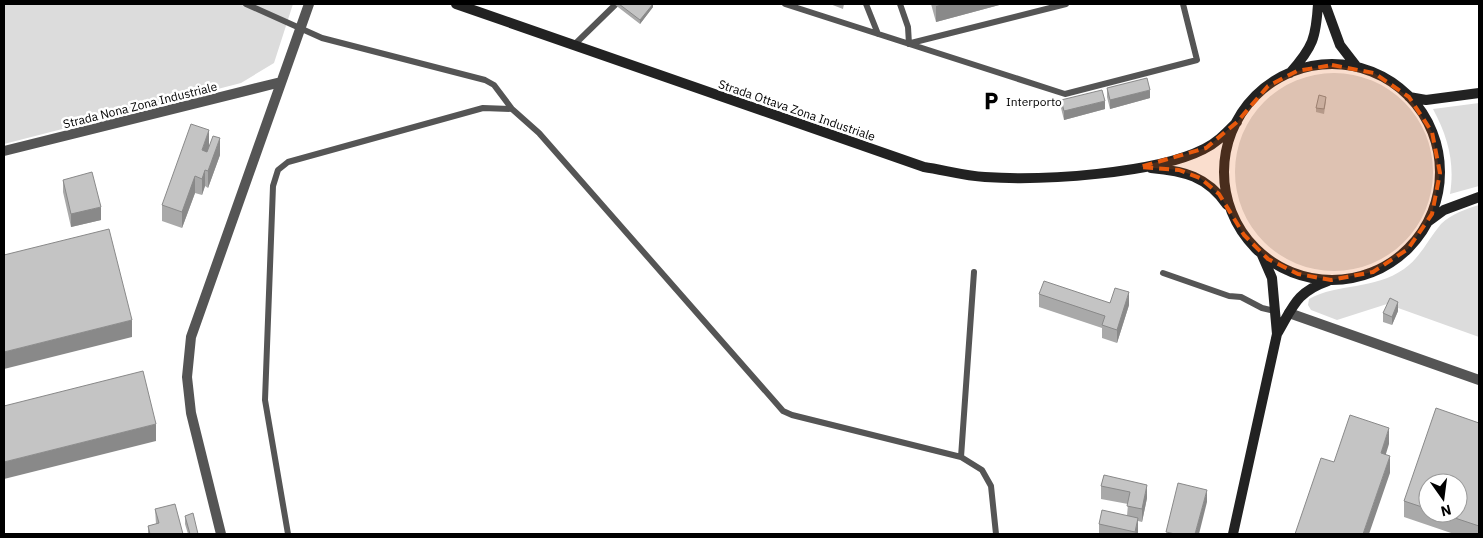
<svg xmlns="http://www.w3.org/2000/svg" width="1483" height="538" viewBox="0 0 1483 538" font-family="'IBM Plex Sans',sans-serif">
<rect width="100%" height="100%" fill="#fff"/>
<path fill="#dcdcdc" d="M4 4H293L274 63 241 83 4 144Z
M1235 172a99 99 0 1 1 198 0a99 99 0 1 1-198 0Z
M1479 103V186L1450 194C1455 163 1448 137 1433 109Z
M1479 205V337L1387 304 1337 320 1311 310 1308 305 1309 299C1338 283 1374 290 1404 269 1421 257 1428 239 1441 224 1451 214 1466 209 1479 205Z"/>
<g fill="none" stroke-linecap="round" stroke-linejoin="round">
<path stroke="#555" stroke-width="6" d="M246 4 322 38 485 80 494 85 512 109 483 108 288 162 278 170 273 186 265 400 288 534
M785 4 1065 94 1197 60 1183 4
M866 4 878 34
M900 4 908 27 909 44
M911 43 1066 4
M574 45 616 4
M512 109 539 133 783 411 792 415 961 457 982 470 991 486 996 534
M1163 273 1229 296 1241 297 1262 308 1275 311
M961 457 974 272"/>
<path stroke="#555" stroke-width="10" d="M4 151 281 82
M1289 313 1479 380
M221 534 191 413 187 377 191 337 309 4"/>
<path stroke="#222" stroke-width="10" d="M456 4 924 167C944 170 965 176 985 177 1041 181 1155 174 1204 149 1217 143 1227 132 1237 122
M1325 4 1340 45 1357 67
M1224 172a108 108 0 1 1 216 0a108 108 0 1 1-216 0Z
M1290 73C1313 47 1316 38 1318 4
M1409 97 1426 100 1479 93
M1151 168C1184 171 1207 176 1227 205
M1429 221 1444 210 1479 197
M1277 334C1293 307 1296 292 1328 281
M1233 534 1277 334 1272 278 1262 255"/>
</g>
<path fill="#a9a9a9" fill-rule="evenodd" d="M614 4H653V7L640 24Z
M830 4H844L843 9Z
M931 4H1003L936 22Z
M1107 88 1150 98 1110 109 1107 97Z
M1061 100 1105 109 1064 120 1061 108Z
M1326 101 1324 114 1316 112V108Z
M209 145 220 155 208 188 205 186 202 195 195 193 182 228 162 221V205Z
M63 180 101 220 71 227 63 192Z
M1039 294 1129 305 1117 343 1102 338V328L1039 307Z
M1398 311 1392 325 1383 322V313Z
M1479 423V534H1454L1404 517V501ZM1428 483 1458 513H1428Z
M1104 475 1147 498 1142 522 1138 521V534H1099V524L1127 516 1128 504 1101 499V486Z
M155 509 183 534H148V526L156 524Z
M185 516 198 534H188L185 524Z"/>
<path fill="#898989" d="M653 4V7L640 24V20Z
M943 4H1003L936 22V6Z
M1150 90V98L1110 109V100Z
M1105 101V109L1064 120V111Z
M209 130V147L202 167V150Z
M220 138V155L208 188V171Z
M205 170V186L202 195V179Z
M195 176V193L182 228V212Z
M101 207V220L71 227V214Z
M1129 292V305L1117 343V330Z
M1398 302V311L1392 325V317Z
M132 320V337L4 369V352Z
M156 424V441L4 479V462Z
M1389 428V444L1381 470V453Z
M1390 456V473L1369 534H1363Z
M1147 485V498L1142 522V509Z
M1207 490V502L1199 534H1195Z
M1138 518V534H1135Z"/>
<path fill="#c4c4c4" stroke="#898989" d="M619 4H653L640 20Z
M1147 78 1150 90 1110 100 1107 88Z
M1102 90 1105 101 1064 111 1061 100Z
M1319 95 1326 97 1324 109 1316 108Z
M191 124 209 130 202 150 207 152 213 136 220 138 208 171 205 170 202 179 195 176 182 212 162 205Z
M92 172 101 207 71 214 63 180Z
M109 229 132 320 4 352V255Z
M1044 281 1110 303 1115 288 1129 292 1117 330 1102 325 1105 316 1039 294Z
M1390 298 1398 302 1392 317 1383 313Z
M143 371 156 424 4 462V406Z
M1436 408 1479 423V526L1440 513H1458V483H1428V509L1404 501Z
M1350 415 1389 428 1381 453 1390 456 1363 534H1295L1321 458 1334 462Z
M1104 475 1147 485 1142 509 1127 506 1130 492 1101 486Z
M1178 483 1207 490 1195 534H1175L1166 532Z
M175 504 183 534H150L148 526 159 523 155 509Z
M1102 510 1138 518 1135 532 1099 524Z
M193 513 198 534H190L185 516Z"/>
<path fill="#e8590c" fill-opacity="0.2" stroke="#e8590c" stroke-width="4" stroke-dasharray="10 6" stroke-linejoin="round" d="M1332 65 1374 73 1409 97 1432 132 1440 173 1432 214 1408 249 1373 272 1331 280 1298 274 1268 259 1244 235 1219 194 1200 178 1179 170 1140 167 1206 148 1237 122 1268 86 1297 71Z"/>
<defs>
<g id="parking-bare" transform="scale(1.5)"><path d="M-3.5-5.5H1a3.5 3.5 0 0 1 0 7H-1V5.5H-3.5ZM-1-3.4V-.6H.8a1.4 1.4 0 0 0 0-2.8Z" fill="#000" stroke="#fff" stroke-width="2.5" paint-order="stroke"/></g>
</defs>
<g fill-rule="evenodd">
<use href="#parking-bare" x="991" y="101"/>
</g>
<g text-anchor="middle" dominant-baseline="central" stroke-width="5" stroke-linejoin="round" paint-order="stroke">
<g font-size="12" fill="#000" stroke="#fff" text-anchor="start">
<text x="1006" y="101">Interporto</text>
</g>
<g font-size="12" fill="#000" stroke="#fff">
<text transform="translate(140 105) rotate(-14)">Strada Nona Zona Industriale</text>
<text transform="translate(797 110) rotate(19)">Strada Ottava Zona Industriale</text>
</g>
</g>
<rect width="1483" height="538" fill="none" stroke="#000000" stroke-width="10"/>
<g transform="translate(1443 498) rotate(166)"><circle r="24" fill="#ffffff" stroke="#999999"/>
<path d="M0-4L9 19L0 12L-9 19Z" fill="#000000"/>
<text y="-8" font-size="14" font-weight="bold" text-anchor="middle" fill="#000000">N</text>
</g>
</svg>
